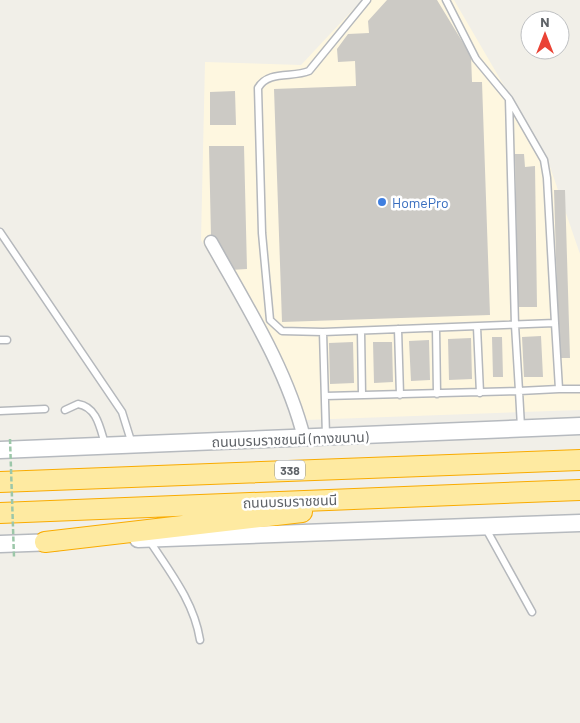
<svg xmlns="http://www.w3.org/2000/svg" width="580" height="723" viewBox="0 0 580 723" font-family="Barlow,'Noto Sans Thai',sans-serif">
<rect width="100%" height="100%" fill="#f1efe8"/>
<path fill="#fef7e0" d="M362 0H454L548 161 580 254V410L305 420 201 240 205 62 301 65Z"/>
<path fill="#cccac5" d="M387 0H437L471 56 472 82H482L490 315 282 322 274 89 356 86 355 61 338 62 337 49 348 34 369 33 368 21Z
M235 91 236 125H210V92Z
M209 146H244L247 269 230 270 211 237Z
M515 154H524L525 167 535 166 537 307H518Z
M554 190H565L570 358H559Z
M541 336 543 377H524L522 337Z
M492 337H502L503 377H493Z
M471 338 472 379 449 380 448 339Z
M429 340 430 380 411 381 409 341Z
M353 342 354 383 330 384 329 343Z
M373 342H392L393 382 374 383Z"/>
<g fill="none" stroke-linecap="round" stroke-linejoin="round">
<g stroke="#b5b8bc" stroke-width="9">
<path id="service" d="M446 0 476 59 509 99 544 160 547 178 555 323
M0 232 122 412 132 444
M477 327 480 393
M436 328 437 394
M398 329 400 395
M361 331 362 395
M323 332 282 331 270 320 262 233 258 88C268 70 293 78 309 71L367 0
M0 340H7
M559 389H580
M325 396 519 391 515 325 509 99
M65 410 78 404C97 407 100 428 105 444
M0 411 45 409
M326 436 323 332 555 323 559 389 519 391 521 427
M485 527 532 612
M149 540C170 572 194 602 200 640"/>
</g>
<g stroke="#b5b8bc" stroke-width="15">
<path id="minor" d="M211 242C246 305 287 369 304 438"/>
</g>
<g stroke="#b6babf" stroke-width="19">
<path id="secondary" d="M0 450 580 426
M138 539 580 523
M0 544 56 542"/>
</g>
<g stroke="#f9ab00" stroke-width="22">
<path id="trunk" d="M0 482 580 460
M0 513 580 490
M45 542 302 512"/>
</g>
<use href="#service" stroke="#fff" stroke-width="6"/>
<use href="#minor" stroke="#fff" stroke-width="12"/>
<use href="#secondary" stroke="#fff" stroke-width="16"/>
<use href="#trunk" stroke="#feeaa1" stroke-width="20"/>
<path stroke="#9cc7a9" stroke-width="2.5" stroke-dasharray="5 2.5" stroke-linecap="butt" d="M10 439 14 557"/>
</g>
<circle fill="#3f7fe0" stroke="#fff" stroke-width="2" cx="382" cy="202" r="5"/>
<g text-anchor="middle" dominant-baseline="central" stroke-width="5" stroke-linejoin="round" paint-order="stroke">
<rect fill="#fff" stroke="#8f9295" stroke-width="1" x="275" y="460.5" width="30" height="19" rx="4"/>
<g font-size="12" font-weight="bold" fill="#5f6368">
<text x="290" y="470">338</text>
</g>
<g font-size="14" fill="#366cbe" stroke="#fff" text-anchor="start">
<text x="392" y="202">HomePro</text>
</g>
<g font-size="14" fill="#5f6368" stroke="#fff">
<text transform="translate(290 439) rotate(-2)">ถนนบรมราชชนนี (ทางขนาน)</text>
<text transform="translate(290 501) rotate(-2)">ถนนบรมราชชนนี</text>
</g>
</g>
<g transform="translate(545 35)"><circle r="24" fill="#ffffff" stroke="#bfc1c3"/>
<path d="M0-4L9 19L0 12L-9 19Z" fill="#ea4335"/>
<text y="-8" font-size="14" font-weight="bold" text-anchor="middle" fill="#5f6368">N</text>
</g>
</svg>
